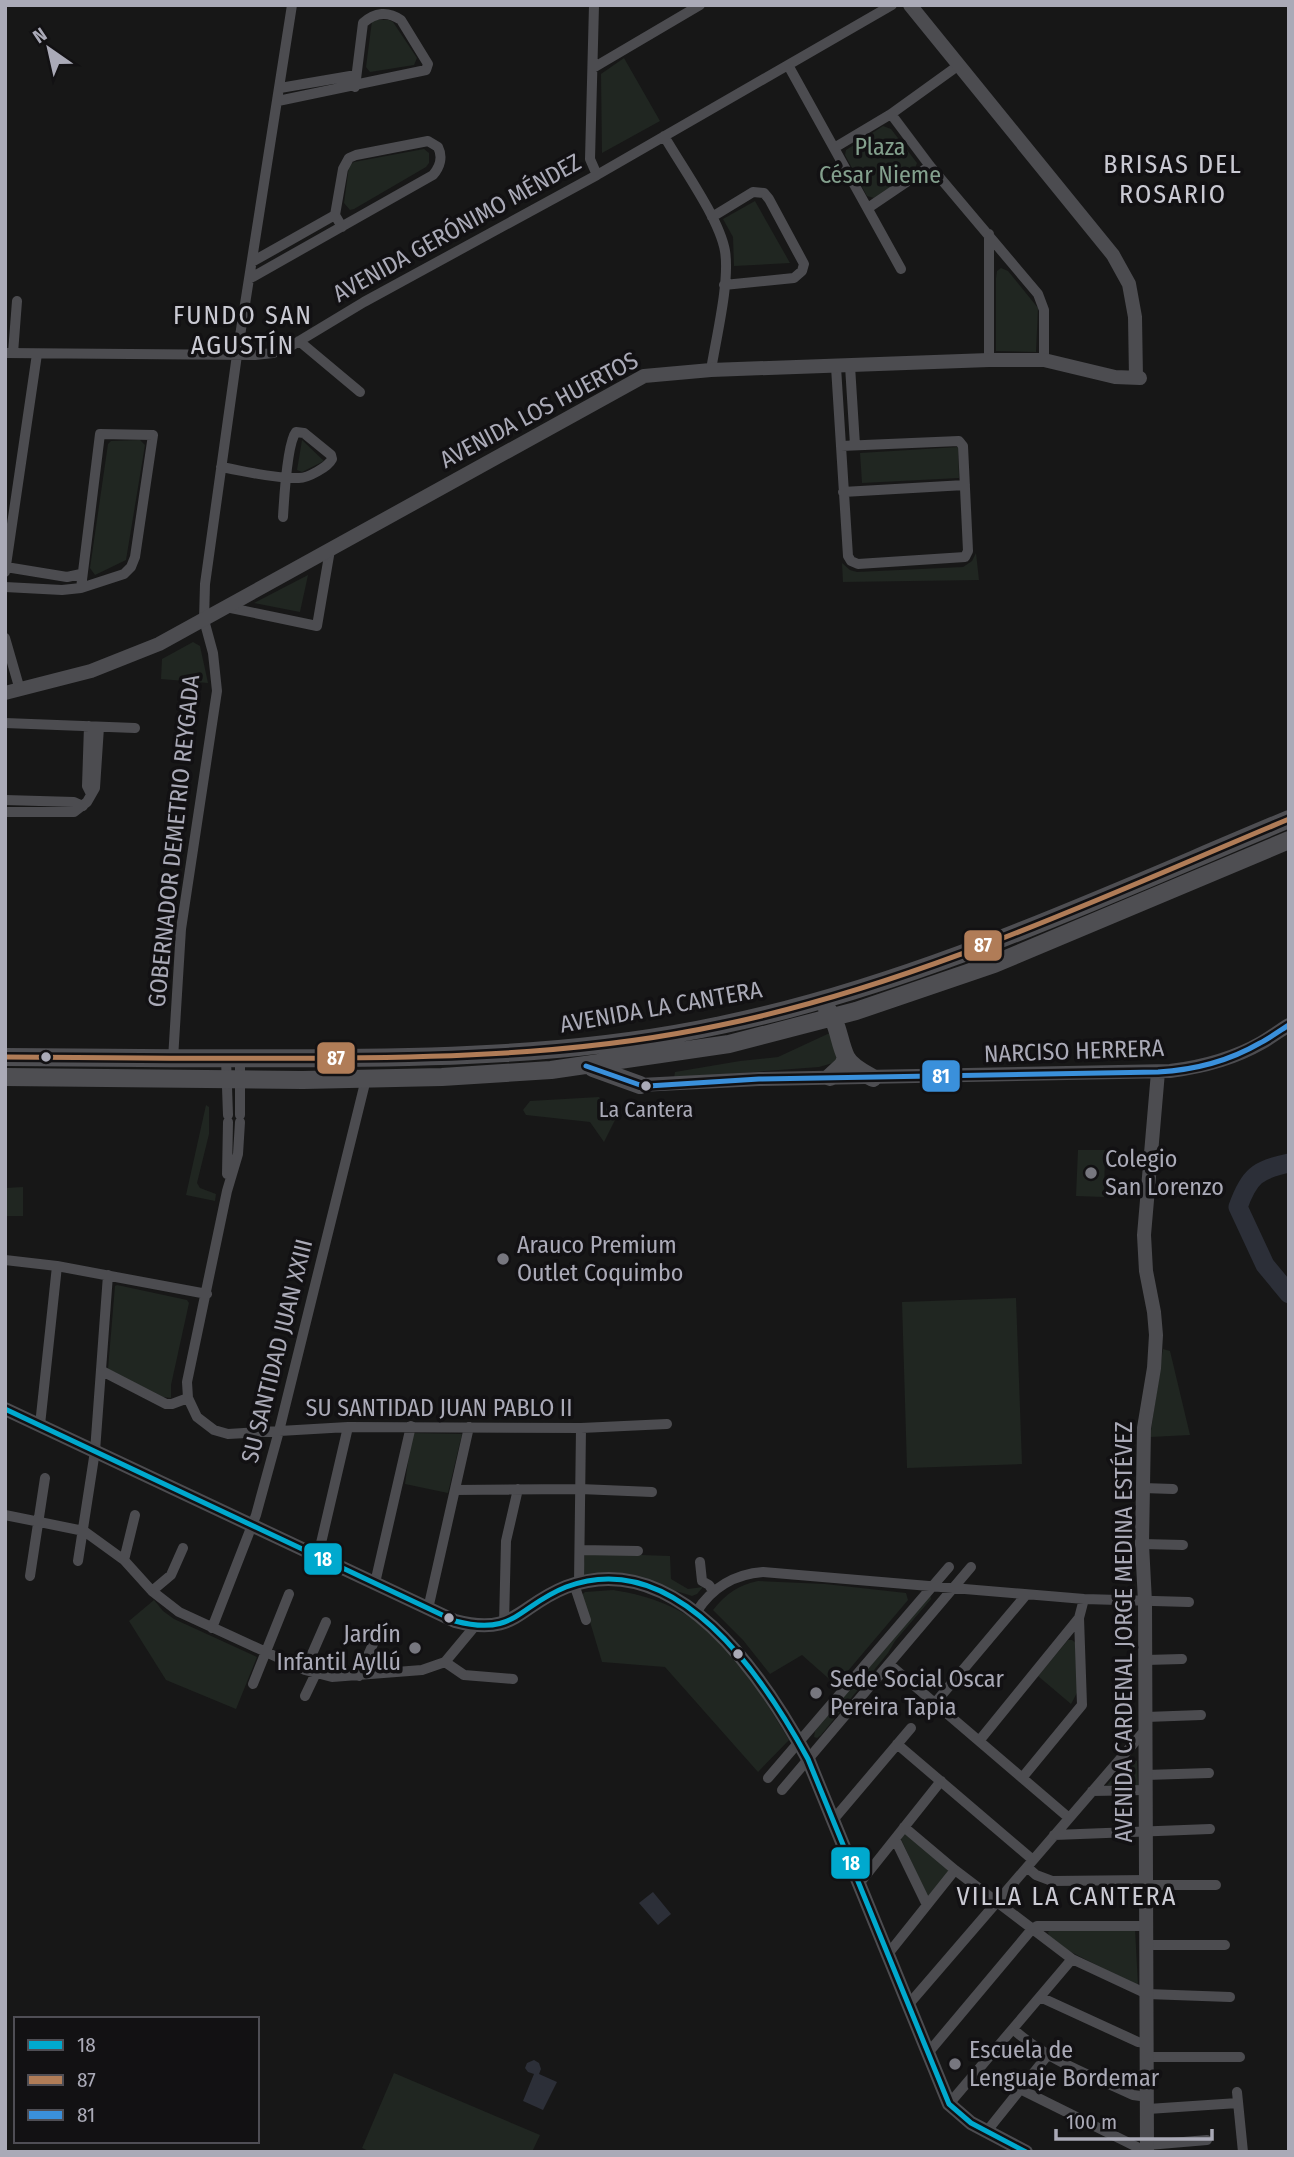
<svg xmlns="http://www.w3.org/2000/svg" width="1294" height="2157" viewBox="0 0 1294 2157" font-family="'Fira Sans Condensed',sans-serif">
<rect width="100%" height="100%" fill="#171717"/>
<path fill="#202621" d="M374 20H389L393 22 417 58 414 65 370 72 366 67 372 21Z
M624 58 660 121 602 153 601 74Z
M883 126 891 129 917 163 914 171 874 198 867 196 845 155 846 150Z
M424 149 429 153V163L426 167 354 209 350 210 344 203 349 166 354 162Z
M755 201 790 263 734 266 733 237 723 219Z
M1001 268 1008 271 1038 308 1036 352 996 351V278L997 271Z
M140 440 145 445 126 560 95 575 90 568 108 444 111 441Z
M302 440 324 461 302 472 297 470Z
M958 447 959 478 862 483 860 453Z
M976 553 979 580 843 582 842 563 850 570 857 572 963 567 972 561Z
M308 575 300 612 254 603Z
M193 642 200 646 208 683 161 679 162 659Z
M834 1031 840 1061 819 1067 674 1078 675 1072 740 1061 778 1057Z
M599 1097 608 1111 619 1112 604 1142 590 1122 526 1115 523 1110 530 1101Z
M206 1105 209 1107V1134L197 1183 200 1188 216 1194 215 1201 186 1195Z
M1078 1150H1105L1104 1197 1076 1196Z
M23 1187V1216H5V1188Z
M117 1285 187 1300 189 1303 171 1385V1398L163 1397 108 1369 115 1286Z
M1016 1298 1022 1464 907 1468 902 1302Z
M1163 1349 1170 1351 1190 1435 1150 1437Z
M412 1433 462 1434 448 1493 405 1484Z
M585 1553 670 1556 671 1579 688 1589 703 1587 697 1594 692 1596 629 1576 597 1574 583 1575Z
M758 1581 825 1584 906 1593 908 1600 836 1685 802 1655 770 1674 743 1640 713 1610C726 1594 738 1585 758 1581Z
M613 1590C710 1604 742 1663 789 1740L758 1772 665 1667 602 1662 582 1595 585 1592Z
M930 1595 931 1599 895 1641 888 1653 821 1735 817 1738 814 1737 815 1731 925 1598Z
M154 1600 163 1611 174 1619 257 1657 236 1709 166 1680 129 1621Z
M1068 1640H1072L1076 1643 1078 1691 1071 1704 1038 1676Z
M1133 1759 1137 1761 1138 1786 1107 1785 1126 1763Z
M905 1833 950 1871 928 1898 901 1839Z
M1052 1929H1135L1138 1986 1069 1951 1049 1936 1048 1932Z
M394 2073 540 2135 532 2152H371L362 2148Z"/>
<path fill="#2c2f38" d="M653 1892 671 1914 658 1925 639 1903Z
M534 2060 539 2063 541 2069 539 2074 557 2082 543 2110 523 2101 534 2074 528 2072 525 2068 527 2063Z"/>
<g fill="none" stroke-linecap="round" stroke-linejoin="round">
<path stroke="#2c2f38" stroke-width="19" d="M1289 1163C1257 1170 1249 1176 1238 1207L1265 1265 1289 1294"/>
<path stroke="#4c4c50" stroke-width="10" d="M594 5 590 159 597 175
M788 65 901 269
M593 68 700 5
M280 88 356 75
M278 101 426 70 428 64 401 20C388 11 375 12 363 23L355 87
M891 114 930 166 1038 294 1044 310V360
M664 136C682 167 719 218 725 251 730 282 716 338 711 370
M834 148 891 114 959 65
M868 208 930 166
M712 217 753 192 764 193 769 199 804 264 802 271 794 278 724 285
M989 234V360
M252 262 335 215
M249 279 433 175C440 167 443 157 438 147L428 141 356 155 349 158 343 169 335 215 342 227
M299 341 360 392
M5 353 255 355 273 353 291 346 364 302 597 175 892 5
M13 353 17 301
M850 366 855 445
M836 367 841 446
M959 441 963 446 968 551 965 557 858 564 851 561 848 556 841 446Z
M221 467C244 471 276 479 299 478 308 478 328 467 332 459L331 455 304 433 296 432C287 443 284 500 283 517
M843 492 965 485
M6 567 67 577 81 574
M5 572 37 354
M5 587 62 590 81 588 124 574 131 567 135 557 153 435 100 434 81 588
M226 607 317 626 330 550
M5 638 20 690
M5 723 135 728
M89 726 87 786 91 794
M5 800 74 802 83 806
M5 812H74L87 802 95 788 99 727
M173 1059 181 929 217 691 213 653 204 620 205 584 237 355 292 5
M226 1059 228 1115
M240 1115V1059
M240 1122 238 1154 227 1191 187 1382 188 1398 197 1417 214 1430 228 1434 348 1427 581 1428 667 1424
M227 1174 228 1122
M5 1260 57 1266 207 1294
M102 1371 166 1404H172L188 1398
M40 1425 57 1266
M1143 1488 1173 1489
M455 1490 580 1489 652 1492
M5 1515 84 1531 124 1560 152 1591 179 1612 305 1670 332 1677 422 1670 445 1662 475 1626
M1142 1544 1183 1545
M580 1550 638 1551
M318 1556 348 1427
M124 1560 135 1515
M78 1561 95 1451 108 1275
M700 1562 702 1581 709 1585 713 1591
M30 1576 45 1478
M375 1583 411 1426
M579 1583 581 1428
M574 1584 586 1620
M152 1591 171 1575 183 1548
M428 1609 469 1427
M697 1611C712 1588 735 1574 763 1572L1084 1599 1189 1602
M504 1624 506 1541 518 1489
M212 1628 256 1515 279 1431 366 1079
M1146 1660 1182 1659
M445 1662 464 1675 513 1679
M889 1664 1069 1818
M305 1670 326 1622
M359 1676 373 1644
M253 1684 289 1594
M305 1696 316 1673
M935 1703 1026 1595
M1146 1717 1201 1715
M979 1741 1079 1618
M897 1744 1033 1860
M1146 1775 1209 1773
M768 1778 949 1567
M1022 1778 1082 1705 1079 1618 1084 1599
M782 1790 971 1567
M1092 1791 1146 1790
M833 1820 911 1728
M904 1827 955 1870 1072 1959 1147 1994 1230 1997
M1054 1835 1210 1829
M895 1839 927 1905
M1027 1867 1036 1875 1052 1881 1147 1880
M859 1884 941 1781
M1147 1885H1216
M1147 1945H1225
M888 1954 955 1870
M1040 1997 1138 2042 1148 2043
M909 2004 1146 1729
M1013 2029C1048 2061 1091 2075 1133 2095L1148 2097
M928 2053 1032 1929 1037 1926H1147
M1148 2057H1240
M1020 2089 1147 2152
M1237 2092 1243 2152
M949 2104 1072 1959
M1148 2109 1238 2103
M987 2131 1047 2056
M1148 2145 1207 2140"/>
<path stroke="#4c4c50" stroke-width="14" d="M910 5 1113 255 1129 284 1135 317 1136 378
M5 693 91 671 159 644 644 376 711 370 989 360H1044L1115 377 1140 378
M640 1085 759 1079 1170 1071C1202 1067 1233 1059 1261 1043 1270 1038 1279 1031 1289 1025
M5 1409 455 1621C515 1637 518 1606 566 1587 677 1545 764 1678 808 1759L949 2104 971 2123 1026 2152
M1147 2152 1145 1602 1142 1544 1144 1428 1154 1368 1156 1335 1154 1312 1146 1271 1144 1235 1158 1072"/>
<path stroke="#4e4e52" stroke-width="18" d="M827 1009C840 1027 838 1040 846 1057 851 1067 864 1073 873 1078
M5 1057C116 1058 227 1059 338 1058 467 1057 595 1052 721 1025 919 984 1104 896 1289 819
M593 1068 640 1085
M5 1077 303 1080 442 1077 551 1070 729 1044 856 1011 994 964 1289 840
M830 1077 843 1065 846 1058"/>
<g stroke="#121113" stroke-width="10">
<path id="bus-1" d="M5 1409 455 1621C515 1637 518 1606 566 1587 677 1545 764 1678 808 1759L949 2104 971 2123 1026 2152"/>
</g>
<g stroke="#121113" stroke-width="10">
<path id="bus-2" d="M5 1057C116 1058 227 1059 338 1058 467 1057 595 1052 721 1025 919 984 1104 896 1289 819"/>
</g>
<g stroke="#121113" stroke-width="10">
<path id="bus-3" d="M586 1066 640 1085 648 1086 759 1079 1158 1072C1194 1070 1229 1061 1260 1043 1270 1038 1279 1031 1289 1025"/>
</g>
<use href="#bus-1" stroke="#00a9ce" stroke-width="5"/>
<use href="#bus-2" stroke="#b07c57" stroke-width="5"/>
<use href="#bus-3" stroke="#3a90db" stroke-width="5"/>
</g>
<g fill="#aaaab7" stroke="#121113" stroke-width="2.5">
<circle cx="46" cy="1057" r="6"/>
<circle cx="646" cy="1086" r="6"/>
<circle cx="449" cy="1618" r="6"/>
<circle cx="738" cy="1654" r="6"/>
</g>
<g fill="#77777f" stroke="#121113" stroke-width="2.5">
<circle cx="1091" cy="1173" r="7"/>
<circle cx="503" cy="1259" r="7"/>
<circle cx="415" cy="1648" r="7"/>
<circle cx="816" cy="1693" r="7"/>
<circle cx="955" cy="2064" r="7"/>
</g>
<g text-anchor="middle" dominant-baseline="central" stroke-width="7" stroke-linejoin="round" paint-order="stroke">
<g font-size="22" fill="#aaaab7" stroke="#121113">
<text x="646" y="1109">La Cantera</text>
</g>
<g font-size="24" fill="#83a08d" stroke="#121113">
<text x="880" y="147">Plaza<tspan x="880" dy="28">César Nieme</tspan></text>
</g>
<g font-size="24" fill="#aaaab7" stroke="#121113">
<text transform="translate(457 228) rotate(-29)">AVENIDA GERÓNIMO MÉNDEZ</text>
<text transform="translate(539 410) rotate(-28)">AVENIDA LOS HUERTOS</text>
<text transform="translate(174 841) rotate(-84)">GOBERNADOR DEMETRIO REYGADA</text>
<text transform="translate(661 1007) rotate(-10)">AVENIDA LA CANTERA</text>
<text transform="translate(1074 1051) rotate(-2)">NARCISO HERRERA</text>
<text transform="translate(277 1351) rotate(-76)">SU SANTIDAD JUAN XXIII</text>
<text x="439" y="1408">SU SANTIDAD JUAN PABLO II</text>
<text transform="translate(1124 1632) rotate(-90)">AVENIDA CARDENAL JORGE MEDINA ESTÉVEZ</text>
</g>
<g font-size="24" fill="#aaaab7" stroke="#121113" text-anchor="start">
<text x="1105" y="1159">Colegio<tspan x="1105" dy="28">San Lorenzo</tspan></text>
<text x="517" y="1245">Arauco Premium<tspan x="517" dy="28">Outlet Coquimbo</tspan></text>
<text x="401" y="1634" text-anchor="end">Jardín<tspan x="401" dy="28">Infantil Ayllú</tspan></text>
<text x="830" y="1679">Sede Social Oscar<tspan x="830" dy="28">Pereira Tapia</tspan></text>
<text x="969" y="2050">Escuela de<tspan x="969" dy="28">Lenguaje Bordemar</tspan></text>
</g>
<g font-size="26" letter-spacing="2" fill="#cacad3" stroke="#121113">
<text x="1173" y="164">BRISAS DEL<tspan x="1173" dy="30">ROSARIO</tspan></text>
<text x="243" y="315">FUNDO SAN<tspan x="243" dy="30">AGUSTÍN</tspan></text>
<text x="1067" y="1896">VILLA LA CANTERA</text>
</g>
</g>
<g stroke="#121113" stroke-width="2.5">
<rect x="963" y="929" width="40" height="33" rx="7" fill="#b07c57"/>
<rect x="316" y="1041" width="40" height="34" rx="7" fill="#b07c57"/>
<rect x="921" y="1059" width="40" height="34" rx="7" fill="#3a90db"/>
<rect x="303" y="1542" width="40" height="34" rx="7" fill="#00a9ce"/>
<rect x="830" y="1846" width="41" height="34" rx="7" fill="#00a9ce"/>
</g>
<g font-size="19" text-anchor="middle" font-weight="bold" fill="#fff">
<text x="983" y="952">87</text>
<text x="336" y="1065">87</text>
<text x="941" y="1083">81</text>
<text x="323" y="1566">18</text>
<text x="851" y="1870">18</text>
</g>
<rect width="1294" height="2157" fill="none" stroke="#aaaab7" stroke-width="14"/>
<rect x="14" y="2017" width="245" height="126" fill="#121113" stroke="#4f4e55" stroke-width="2"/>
<rect x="28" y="2040" width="35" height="10" fill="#00a9ce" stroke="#4f4e55" stroke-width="2"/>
<text x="77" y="2052" font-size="21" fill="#aaaab7">18</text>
<rect x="28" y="2075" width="35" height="10" fill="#b07c57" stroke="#4f4e55" stroke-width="2"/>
<text x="77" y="2087" font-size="21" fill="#aaaab7">87</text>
<rect x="28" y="2110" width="35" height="10" fill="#3a90db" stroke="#4f4e55" stroke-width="2"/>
<text x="77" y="2122" font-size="21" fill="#aaaab7">81</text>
<g transform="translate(49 49) rotate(326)" stroke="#121113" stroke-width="5" paint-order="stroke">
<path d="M0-5L12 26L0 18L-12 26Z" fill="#aaaab7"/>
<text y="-10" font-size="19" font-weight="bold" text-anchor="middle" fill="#aaaab7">N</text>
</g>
<path d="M1056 2129v10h156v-10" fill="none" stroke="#aaaab7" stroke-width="3.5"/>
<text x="1066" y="2129" font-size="21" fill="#aaaab7" stroke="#121113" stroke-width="5" paint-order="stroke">100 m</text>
</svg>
